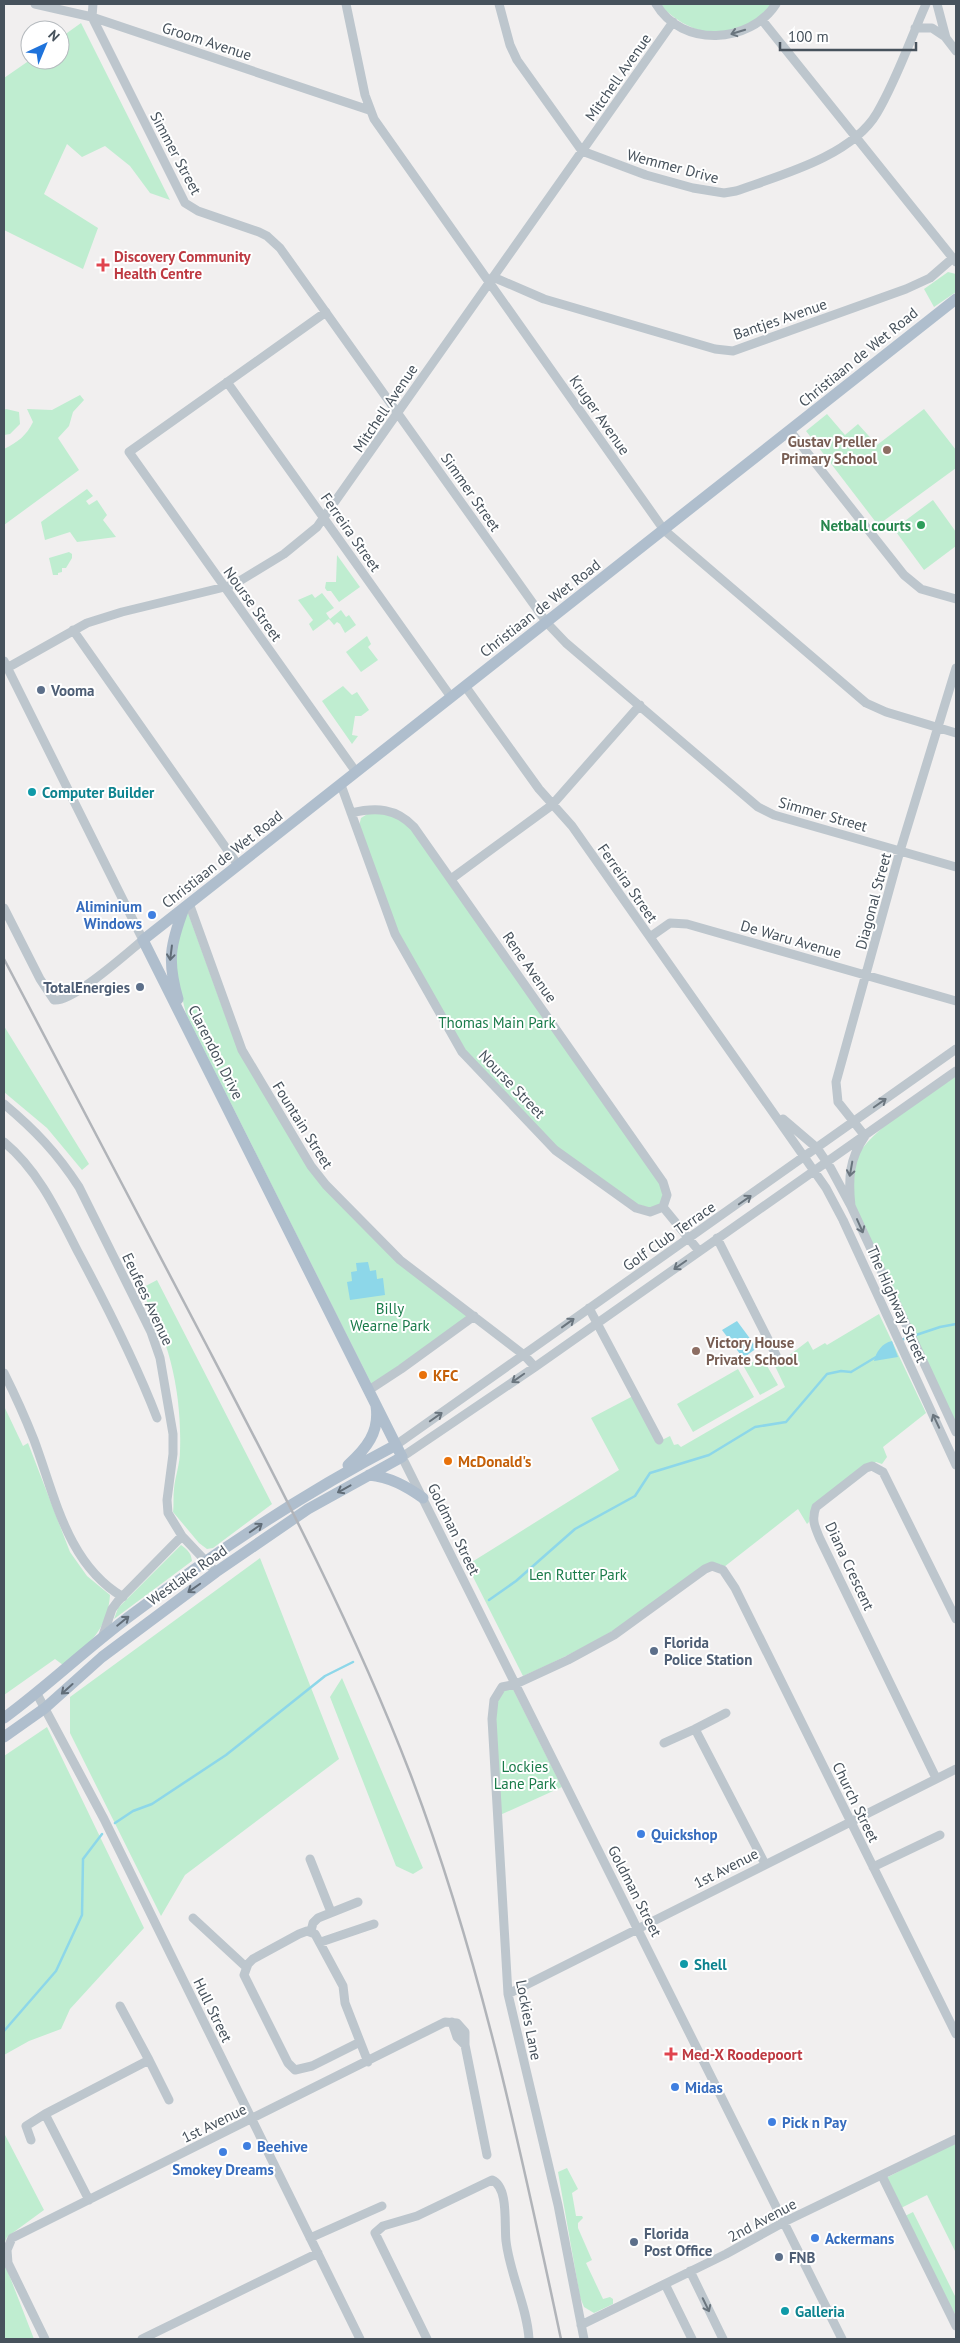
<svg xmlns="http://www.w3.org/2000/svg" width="960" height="2343" viewBox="0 0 960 2343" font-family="'PT Sans',sans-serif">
<rect width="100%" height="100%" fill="#f1efef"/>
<path fill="#bfedd0" d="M659 4H773C766 10 758 20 750 24 716 42 684 30 659 4Z
M81 23 170 200 150 193 130 166 105 146 82 157 67 144 44 194 98 228 83 269 4 230V78L30 60H60V38Z
M948 272 956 274V292L934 307 924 289Z
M80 395 84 400 73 412 69 426 58 438 79 470 4 525V449C18 442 26 436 33 422L27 409 52 410Z
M6 409 19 412 20 424 10 434 4 435V410Z
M924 409 956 450V468L878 525 806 431 827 414 845 435 858 424 877 445Z
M87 489 93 496 86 501 89 505 97 500 107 515 103 520 116 537 77 542 70 532 45 540 41 522Z
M933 500 956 532V546L924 570 894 529Z
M69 552 72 554V558L66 568H62V572L58 573V575H53L49 558Z
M337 555 360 587 339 602 331 591H327L325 588 326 582H336Z
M322 593 334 608 326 613 330 619 341 610 346 617 349 615 356 625 345 633 340 624 337 622 334 625 329 619 313 631 309 624 313 620 298 600 312 594 315 598Z
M367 636 371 644 368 647 378 660 361 672 346 652Z
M343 686 352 695 357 692 369 710 361 716H355L352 735 358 736 352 744 322 701Z
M369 813 393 815 413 830 663 1188 662 1203 654 1209 636 1204 558 1148 466 1051 399 936 359 826 361 818Z
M187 910 228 1023 320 1183 468 1316 372 1385 186 1014 173 959Z
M4 1026 89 1164 82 1170 47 1128 4 1092Z
M956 1076V1425L854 1205C853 1190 849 1172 856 1159 869 1129 929 1096 956 1076Z
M157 1280 272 1504 213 1548 207 1549 199 1543 173 1512C174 1505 173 1497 174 1489 175 1477 180 1464 180 1451 182 1394 170 1338 140 1289Z
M879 1314 926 1413 883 1447 887 1457 882 1464 876 1462 810 1512 809 1522 807 1524 798 1509 724 1567 720 1564C655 1606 594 1646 523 1676L467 1565 619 1470 591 1418 633 1396 662 1440 670 1436 674 1445 678 1444 681 1447 785 1387 775 1366 808 1341 813 1350 825 1343 827 1345Z
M762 1357 778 1385 760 1395 744 1367Z
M738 1369 754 1397 693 1432 677 1404Z
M4 1406 23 1446 28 1443 70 1552 87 1576 110 1595C108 1628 89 1646 63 1665L55 1659 4 1695Z
M181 1545C188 1550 191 1553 192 1561L114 1619 118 1608Z
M260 1558 339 1759 185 1875 161 1916 70 1733V1697Z
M342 1678 423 1868 413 1874 396 1866 330 1697Z
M512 1687 562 1787 500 1815 495 1710 501 1692Z
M47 1727 144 1928 70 2009 61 2029 29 2041 4 2055V1756Z
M4 2133 44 2210 7 2237 4 2244Z
M956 2142V2253L927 2195 901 2208 886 2178Z
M567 2168 578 2189 572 2193 576 2216H582L583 2218 578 2223V2228L592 2260 586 2263 603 2299 610 2297 613 2299V2304L594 2313 584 2307 580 2297 558 2172Z
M913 2212 956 2298V2312L954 2313 905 2216Z
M4 2256 8 2272 34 2339H4Z"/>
<path fill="#8dd7e9" d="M368 1262 370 1271 376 1270 377 1279 383 1278 385 1295 350 1300 347 1282 352 1281 351 1272 357 1271 356 1263Z
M737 1321 757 1348 743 1358 722 1330Z
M892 1341 898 1357 874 1361C876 1352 882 1343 892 1341Z"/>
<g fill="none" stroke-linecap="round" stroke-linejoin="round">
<path stroke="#8dd7e9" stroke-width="2.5" d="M901 1340 940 1327 956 1324
M489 1600 516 1581 575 1529 635 1496 650 1473 709 1455 755 1427 786 1422 827 1374 841 1371 851 1372 876 1357
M115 1823 133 1811 152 1804 226 1755 325 1676 353 1662
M4 2031 56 1971 82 1915 83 1859 102 1834"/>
<path stroke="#bdc6cd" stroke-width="9" d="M35 4 92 17 369 110
M93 4 92 17 185 203 198 211 259 232 267 236 280 248 547 623 566 643 758 807 774 815 956 867
M346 4 365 95 374 119 664 530 866 703 886 712 956 733
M499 4 510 45 517 60 582 151 646 175 693 188 724 193 736 191C781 175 852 156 877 113 897 79 910 40 926 4
M656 4C682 48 750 44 776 4
M937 4 946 38 956 51
M762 20 956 262
M915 28H932L944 36
M493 277 544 299 715 349 733 351 906 289 930 278 953 258
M326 312 129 452 356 772
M227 382 451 697
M790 431 904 575 921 589 956 599
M73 630 238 865
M4 661 143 940C127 953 72 1003 54 1000L40 979 4 908
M7 668 87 623 122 612 233 585 284 554 317 527 673 22
M465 686 539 789 572 826 826 1188 843 1220 956 1465
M341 785 395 934 462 1052 555 1150 636 1208 650 1212 663 1207 699 1251
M351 813C376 807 396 808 414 827L663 1182 667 1195 663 1207
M451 879 552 805 640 705
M189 903 242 1050 311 1166 326 1185 400 1260 524 1355 535 1367
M650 937 670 923 687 924 956 1001
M4 1104C35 1130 57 1153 79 1187L151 1332 160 1358 173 1434V1454L167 1500 168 1513 182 1536 216 1572
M783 1119 817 1148 830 1167 851 1206 956 1432
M4 1142C39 1171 58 1213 78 1252 107 1306 135 1361 157 1418
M851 1206C848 1179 849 1159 865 1136L838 1102 836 1082 900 851 956 668
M717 1238 776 1355
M589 1308 659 1440
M4 1373C15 1395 25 1417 34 1440 55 1496 67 1564 123 1597
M369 1390 401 1369 474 1316
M396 1445 956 1049
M102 1638 112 1609 118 1601 182 1536
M37 1694 104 1819 360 2339
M726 1713 695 1729 765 1864
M664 1743 695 1729
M936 1778 820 1539C815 1527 811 1520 816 1507L866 1468 872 1466 883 1472 956 1619
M310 1859 331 1912
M873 1867 940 1835
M193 1918 246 1967
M311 1931 313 1923 318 1918 358 1902
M321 1942 374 1924
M508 1994 956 1769
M120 2006 149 2060
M452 2022 457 2037 465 2045
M360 2042 312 2066 295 2070 288 2063 244 1975 248 1964 253 1959 299 1934 307 1931 315 1934 343 1986 345 2003 368 2062
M45 2114 149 2060 169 2100
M31 2140 26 2126 45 2114 89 2200
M882 2176 956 2326
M310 2238 382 2206
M690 2271 723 2339
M665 2284 692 2339
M581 2325 726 2254 784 2222 956 2139
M45 2339 8 2263 7 2250 12 2238 445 2022 457 2023 465 2032V2045L487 2155
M142 2339 318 2253
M427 2339 375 2233 383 2226 417 2216 492 2180C509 2187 504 2225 506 2241 510 2275 527 2306 529 2339
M584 2339 558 2205 508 1994 492 1719 494 1700 502 1687 516 1684 568 1660 614 1635 705 1569 712 1566 723 1570 735 1588 956 2034
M842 2339 402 1457 535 1367 956 1071"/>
<path stroke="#afbecd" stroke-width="11" d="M178 999C167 961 170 945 184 908
M348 1465C366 1449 380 1432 376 1406
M369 1475C390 1477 406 1486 423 1498
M4 1718C49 1685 89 1646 134 1613 217 1551 304 1493 396 1445
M4 1737 45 1708 102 1657 216 1572 308 1509 402 1457 143 940 956 299"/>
<path stroke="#b1b4b9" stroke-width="2.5" d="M4 959C72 1088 139 1217 207 1346 280 1486 353 1625 410 1773 480 1957 520 2147 561 2339"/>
</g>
<defs><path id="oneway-shaft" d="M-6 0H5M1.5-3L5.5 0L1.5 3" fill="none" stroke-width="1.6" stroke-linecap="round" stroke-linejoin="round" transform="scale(1.25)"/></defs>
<g stroke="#6a757e">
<use href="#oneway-shaft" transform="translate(738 32) rotate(163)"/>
<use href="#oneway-shaft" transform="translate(880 1103) rotate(-35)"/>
<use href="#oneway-shaft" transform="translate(851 1169) rotate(100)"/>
<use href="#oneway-shaft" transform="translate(745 1200) rotate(-35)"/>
<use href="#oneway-shaft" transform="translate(860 1226) rotate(66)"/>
<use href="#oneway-shaft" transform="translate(680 1265) rotate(145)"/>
<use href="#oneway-shaft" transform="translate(568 1323) rotate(-36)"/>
<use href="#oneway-shaft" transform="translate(518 1378) rotate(145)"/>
<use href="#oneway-shaft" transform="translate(436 1417) rotate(-35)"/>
<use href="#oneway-shaft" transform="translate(936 1421) rotate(-115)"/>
<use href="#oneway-shaft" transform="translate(706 2305) rotate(64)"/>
</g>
<g stroke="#616d78">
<use href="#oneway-shaft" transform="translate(171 953) rotate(97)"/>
<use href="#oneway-shaft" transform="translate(344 1489) rotate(151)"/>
<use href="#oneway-shaft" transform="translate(256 1528) rotate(-35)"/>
<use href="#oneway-shaft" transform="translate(194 1588) rotate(145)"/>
<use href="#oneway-shaft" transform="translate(123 1621) rotate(-39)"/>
<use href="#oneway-shaft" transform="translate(67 1689) rotate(138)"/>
</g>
<g fill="#e0444e" stroke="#fff" stroke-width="2">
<path d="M100.5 257.5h5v5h5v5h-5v5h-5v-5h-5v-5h5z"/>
<path d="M668.5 2046.5h5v5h5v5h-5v5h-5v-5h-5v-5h5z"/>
</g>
<g fill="#8d6e63" stroke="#fff" stroke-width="2">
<circle cx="887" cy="450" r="5"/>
<circle cx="696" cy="1351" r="5"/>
</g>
<circle fill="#2e9e5b" stroke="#fff" stroke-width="2" cx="921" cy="525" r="5"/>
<g fill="#5c6f8a" stroke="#fff" stroke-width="2">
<circle cx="41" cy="690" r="5"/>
<circle cx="140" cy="987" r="5"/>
<circle cx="654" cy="1651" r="5"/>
<circle cx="634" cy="2242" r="5"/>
<circle cx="779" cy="2257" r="5"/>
</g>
<g fill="#0f9aa8" stroke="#fff" stroke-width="2">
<circle cx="32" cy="792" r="5"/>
<circle cx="684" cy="1964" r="5"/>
<circle cx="785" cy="2311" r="5"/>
</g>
<g fill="#3f7fe0" stroke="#fff" stroke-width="2">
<circle cx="152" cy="915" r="5"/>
<circle cx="641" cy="1834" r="5"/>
<circle cx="675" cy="2087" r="5"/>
<circle cx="772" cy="2122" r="5"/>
<circle cx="247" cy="2146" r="5"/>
<circle cx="223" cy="2152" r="5"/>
<circle cx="815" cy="2238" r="5"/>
</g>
<g fill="#e8710a" stroke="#fff" stroke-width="2">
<circle cx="423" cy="1375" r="5"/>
<circle cx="448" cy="1461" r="5"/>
</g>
<g text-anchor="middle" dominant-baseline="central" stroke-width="4" stroke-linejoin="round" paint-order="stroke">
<g font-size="15" fill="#47525c" stroke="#fff">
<text transform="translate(207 41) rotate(18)">Groom Avenue</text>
<text transform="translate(618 77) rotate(-55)">Mitchell Avenue</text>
<text transform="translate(176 153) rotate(62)">Simmer Street</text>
<text transform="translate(673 166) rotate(15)">Wemmer Drive</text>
<text transform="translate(780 319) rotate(-19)">Bantjes Avenue</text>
<text transform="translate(858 357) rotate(-39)">Christiaan de Wet Road</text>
<text transform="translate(385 408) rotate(-56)">Mitchell Avenue</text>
<text transform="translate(600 415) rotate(55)">Kruger Avenue</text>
<text transform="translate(471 492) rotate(55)">Simmer Street</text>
<text transform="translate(351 532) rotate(55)">Ferreira Street</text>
<text transform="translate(253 604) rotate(54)">Nourse Street</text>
<text transform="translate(540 608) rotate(-38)">Christiaan de Wet Road</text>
<text transform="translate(823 814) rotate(16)">Simmer Street</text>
<text transform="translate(222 859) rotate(-38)">Christiaan de Wet Road</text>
<text transform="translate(628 883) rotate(55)">Ferreira Street</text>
<text transform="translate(873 901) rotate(-75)">Diagonal Street</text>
<text transform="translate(791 939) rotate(16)">De Waru Avenue</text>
<text transform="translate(530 967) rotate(55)">Rene Avenue</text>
<text transform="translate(216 1052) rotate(63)">Clarendon Drive</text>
<text transform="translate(512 1084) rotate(46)">Nourse Street</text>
<text transform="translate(303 1125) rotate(58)">Fountain Street</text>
<text transform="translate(669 1236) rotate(-35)">Golf Club Terrace</text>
<text transform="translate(148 1299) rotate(65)">Eeufees Avenue</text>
<text transform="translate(897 1304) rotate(66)">The Highway Street</text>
<text transform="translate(454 1529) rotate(64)">Goldman Street</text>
<text transform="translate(850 1566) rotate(65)">Diana Crescent</text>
<text transform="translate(187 1575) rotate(-35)">Westlake Road</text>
<text transform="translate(856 1802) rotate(64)">Church Street</text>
<text transform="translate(726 1868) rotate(-27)">1st Avenue</text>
<text transform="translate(635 1891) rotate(63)">Goldman Street</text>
<text transform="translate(213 2010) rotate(64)">Hull Street</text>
<text transform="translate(529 2020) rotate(79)">Lockies Lane</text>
<text transform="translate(214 2123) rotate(-26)">1st Avenue</text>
<text transform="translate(762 2220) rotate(-28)">2nd Avenue</text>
</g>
<g font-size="15" font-weight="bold" fill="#be3a42" stroke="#fff" text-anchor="start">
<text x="114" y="256">Discovery Community<tspan x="114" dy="17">Health Centre</tspan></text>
<text x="682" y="2054">Med-X Roodepoort</text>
</g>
<g font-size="15" font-weight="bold" fill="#785e54" stroke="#fff" text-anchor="end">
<text x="877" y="441">Gustav Preller<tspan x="877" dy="17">Primary School</tspan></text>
<text x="706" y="1342" text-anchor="start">Victory House<tspan x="706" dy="17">Private School</tspan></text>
</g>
<g font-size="15" font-weight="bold" fill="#27864d" stroke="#fff" text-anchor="end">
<text x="911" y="525">Netball courts</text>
</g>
<g font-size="15" font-weight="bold" fill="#4e5e75" stroke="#fff" text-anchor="start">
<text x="51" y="690">Vooma</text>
<text x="130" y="987" text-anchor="end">TotalEnergies</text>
<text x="664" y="1642">Florida<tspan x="664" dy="17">Police Station</tspan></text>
<text x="644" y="2233">Florida<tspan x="644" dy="17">Post Office</tspan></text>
<text x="789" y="2257">FNB</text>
</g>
<g font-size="15" font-weight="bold" fill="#0d838f" stroke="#fff" text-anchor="start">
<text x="42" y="792">Computer Builder</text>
<text x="694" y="1964">Shell</text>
<text x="795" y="2311">Galleria</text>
</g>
<g font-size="15" font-weight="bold" fill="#366cbe" stroke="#fff" text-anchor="start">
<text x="142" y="906" text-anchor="end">Aliminium<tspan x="142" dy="17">Windows</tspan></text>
<text x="651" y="1834">Quickshop</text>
<text x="685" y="2087">Midas</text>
<text x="782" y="2122">Pick n Pay</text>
<text x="257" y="2146">Beehive</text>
<text x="223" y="2169" text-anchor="middle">Smokey Dreams</text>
<text x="825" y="2238">Ackermans</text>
</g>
<g font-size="15" fill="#1a7b4a" stroke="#fff">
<text x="497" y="1022">Thomas Main Park</text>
<text x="390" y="1308">Billy<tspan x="390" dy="17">Wearne Park</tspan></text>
<text x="578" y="1574">Len Rutter Park</text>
<text x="525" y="1766">Lockies<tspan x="525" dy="17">Lane Park</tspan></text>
</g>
<g font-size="15" font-weight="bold" fill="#c56008" stroke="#fff" text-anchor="start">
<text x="433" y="1375">KFC</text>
<text x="458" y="1461">McDonald's</text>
</g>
</g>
<rect width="960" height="2343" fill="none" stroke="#47525c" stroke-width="10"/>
<g transform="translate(45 45) rotate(44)"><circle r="24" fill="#ffffff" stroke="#b5babe"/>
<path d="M0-4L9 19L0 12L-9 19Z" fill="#1f73db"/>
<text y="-8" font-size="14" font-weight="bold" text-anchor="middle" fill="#47525c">N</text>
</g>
<path d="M780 42v8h136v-8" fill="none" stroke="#47525c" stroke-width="2.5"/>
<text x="788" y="42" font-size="15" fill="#47525c" stroke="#ffffff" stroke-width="4" paint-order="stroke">100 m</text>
</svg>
